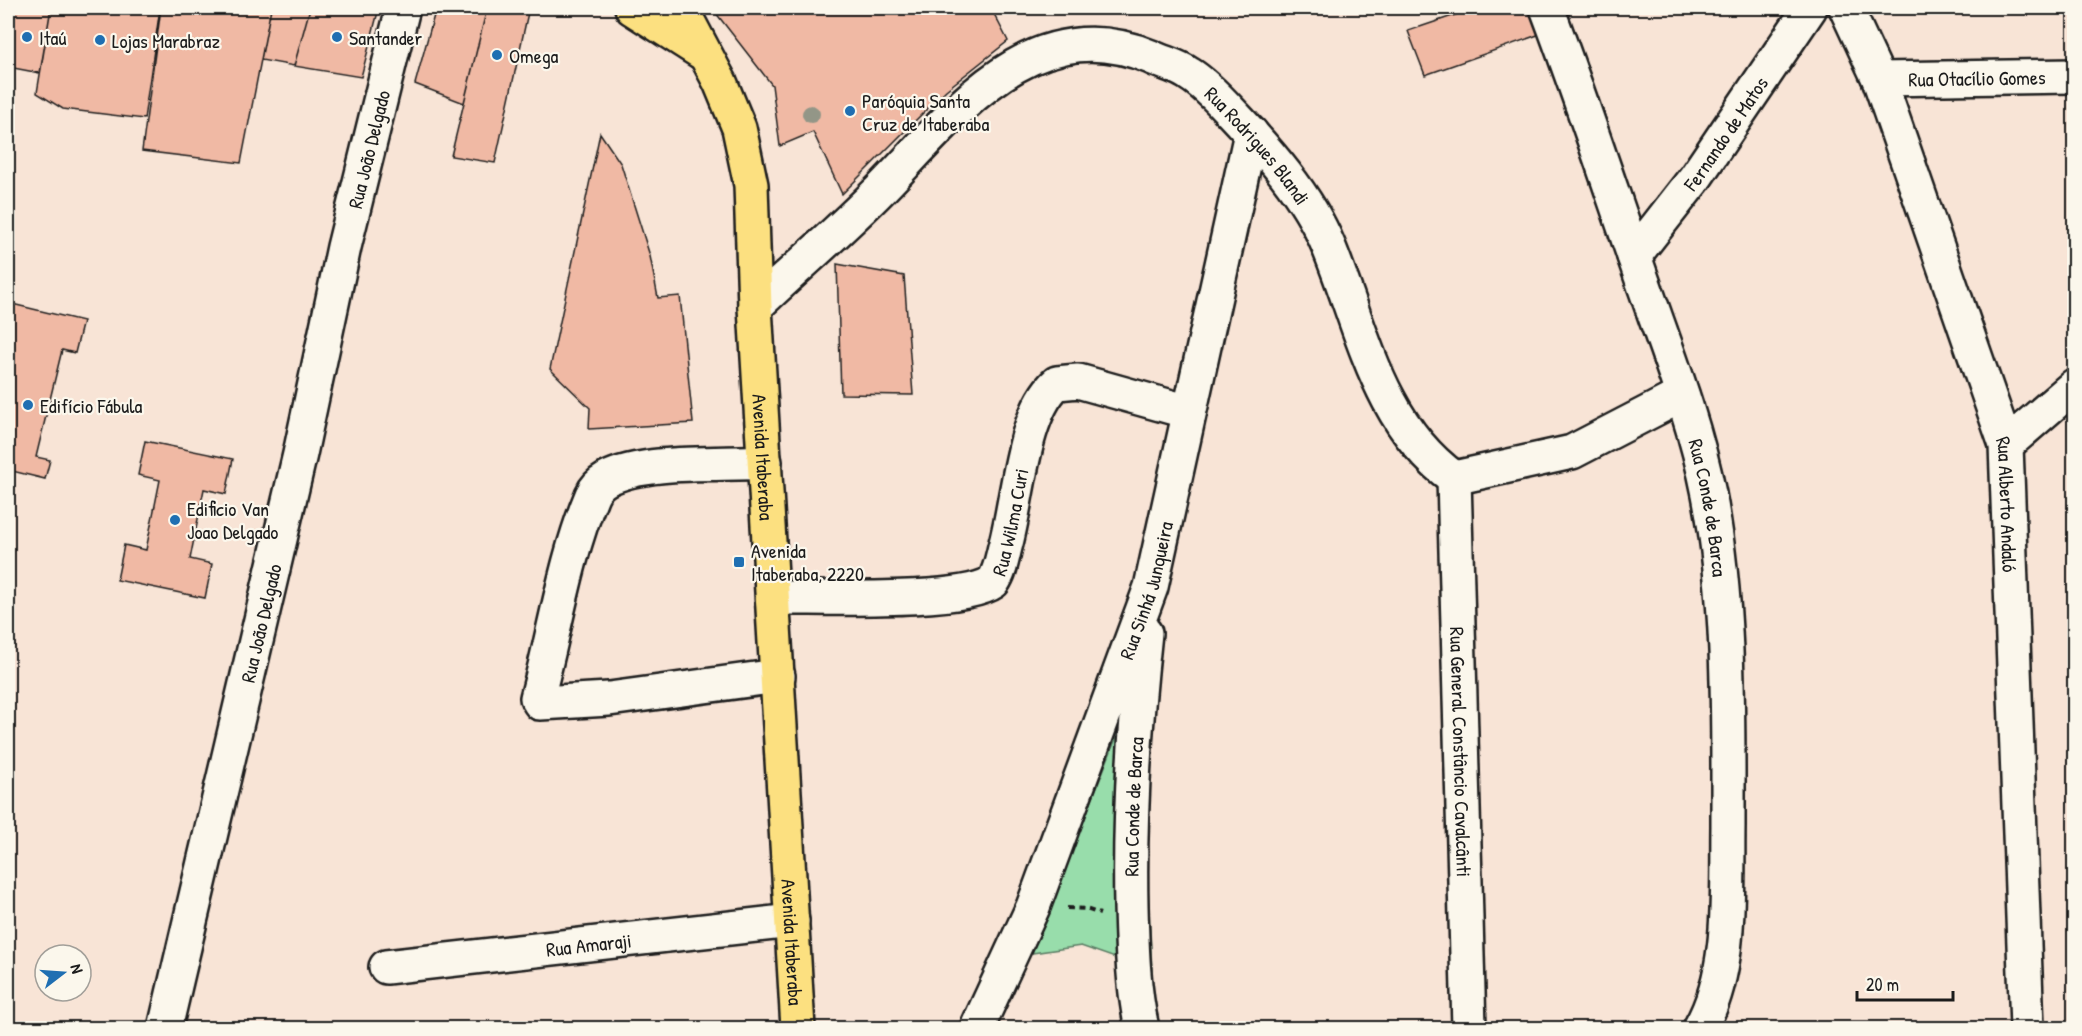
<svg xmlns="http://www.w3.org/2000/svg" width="2082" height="1036" viewBox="0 0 2082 1036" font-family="'Patrick Hand',sans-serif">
<rect width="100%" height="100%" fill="#f8e4d6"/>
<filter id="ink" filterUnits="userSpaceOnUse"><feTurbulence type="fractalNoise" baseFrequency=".0167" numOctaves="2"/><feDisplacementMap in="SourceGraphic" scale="12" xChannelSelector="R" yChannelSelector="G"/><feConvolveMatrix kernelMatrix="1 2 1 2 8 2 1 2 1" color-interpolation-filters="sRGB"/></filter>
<g filter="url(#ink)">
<path fill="#98ddab" stroke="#5a7c64" stroke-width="1.5" d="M1138 682 1152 971 1081 946 1032 953Z"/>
<path fill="#f0b9a4" stroke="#1c1c1c" stroke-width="1.5" d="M8 8H51L40 73 8 67Z
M51 8H160L144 119 63 109 37 93Z
M161 8H271L241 163 142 151Z
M271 8H310L294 66 261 60Z
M310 8H379L361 77 294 66Z
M436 8H487L464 103 415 84Z
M487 8H529L495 163 451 156Z
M712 8H991L1008 41 946 90 842 194 813 132 780 146 772 85Z
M1476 8H1542L1549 31 1425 75 1408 31Z
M600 133 621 164 650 256 658 298 680 296 693 423 589 429 590 408 550 369Z
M837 264 904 276 913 395 841 394Z
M8 303 83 321 75 353 62 350 36 457 50 460 45 479 8 470Z
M145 441 233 459 226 494 204 489 190 559 212 564 205 598 117 580 124 545 146 550 160 480 138 475Z"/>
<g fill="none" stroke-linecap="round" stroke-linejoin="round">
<g stroke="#1c1c1c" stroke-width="38">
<g id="minor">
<path id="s1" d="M1547 8C1581 98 1611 190 1643 282 1667 351 1695 422 1709 494 1730 602 1728 717 1728 826 1727 891 1733 971 1700 1028"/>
<path id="s2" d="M1846 8 1879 79 2006 445 2027 1028"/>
<path id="s3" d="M1879 79 2074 76"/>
<path id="s4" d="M1634 256 1695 178 1810 8"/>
<path id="s5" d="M755 307C795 269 837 233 876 194 951 119 1029 6 1151 57 1163 63 1178 66 1189 74 1204 83 1219 99 1231 112 1267 150 1308 196 1328 245 1362 327 1378 423 1454 478L1572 452 1682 395"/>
<path d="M2006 445 2074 386"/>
<path d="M765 462C722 465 645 459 607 479 600 483 595 488 592 495 565 559 555 632 537 698L540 703 609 699 778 676"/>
<path id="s6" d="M1454 478 1469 1028"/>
<path id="s7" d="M773 598C817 597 962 604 993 582 1000 572 1002 559 1005 547 1018 502 1022 413 1057 383L1078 381 1189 412"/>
<path id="s8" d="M386 967 792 921"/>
<path id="s9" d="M165 1028 300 454 344 247 403 8"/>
<path id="s10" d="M977 1028 1033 907 1151 587 1251 133"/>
<path id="s11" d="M1142 1028C1133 989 1132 946 1131 906 1129 814 1135 724 1145 633"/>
</g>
</g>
<g stroke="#1c1c1c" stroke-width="38">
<g id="major">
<path d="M632 8 701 52"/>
<path id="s12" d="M681 8 720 82 739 128 751 185 755 307 798 1028"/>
</g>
</g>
<path stroke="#1c1c1c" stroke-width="4" stroke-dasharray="6 4.5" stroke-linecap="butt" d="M1067 908 1086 909 1100 914"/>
<use href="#minor" stroke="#fbf7ec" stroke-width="33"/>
<use href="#major" stroke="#fce080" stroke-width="33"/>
</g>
<circle fill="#939687" cx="811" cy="114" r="9"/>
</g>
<g fill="#1f6fb2" stroke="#fbf7ec" stroke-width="2">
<circle cx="27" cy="37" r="6"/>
<circle cx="337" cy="37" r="6"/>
<circle cx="100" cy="40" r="6"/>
<circle cx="497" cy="55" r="6"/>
<circle cx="850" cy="111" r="6"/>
<circle cx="28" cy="405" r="6"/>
<circle cx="175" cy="520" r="6"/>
<rect x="733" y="556" width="12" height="12" rx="3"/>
</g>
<g text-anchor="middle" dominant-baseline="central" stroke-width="4.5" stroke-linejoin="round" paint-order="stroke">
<g font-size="20" fill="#1c1c1c" stroke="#fbf7ec" text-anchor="start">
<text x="39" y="37">Itaú</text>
<text x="349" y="37">Santander</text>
<text x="112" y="40">Lojas Marabraz</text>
<text x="509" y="55">Omega</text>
<text x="862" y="100">Paróquia Santa<tspan x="862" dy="23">Cruz de Itaberaba</tspan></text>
<text x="40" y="405">Edifício Fábula</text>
<text x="187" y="508">Edificio Van<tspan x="187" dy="23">Joao Delgado</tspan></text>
<text x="751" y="550">Avenida<tspan x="751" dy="23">Itaberaba, 2220</tspan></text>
</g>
<g font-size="20" fill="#1c1c1c" stroke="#fbf7ec">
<text stroke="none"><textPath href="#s3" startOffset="98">Rua Otacílio Gomes</textPath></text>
<text stroke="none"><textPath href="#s4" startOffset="153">Fernando de Matos</textPath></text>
<text stroke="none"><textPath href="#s5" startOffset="638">Rua Rodrigues Blandi</textPath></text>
<text stroke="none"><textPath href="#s9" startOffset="902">Rua João Delgado</textPath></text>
<text stroke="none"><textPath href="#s12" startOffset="464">Avenida Itaberaba</textPath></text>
<text stroke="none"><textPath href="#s2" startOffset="525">Rua Alberto Andaló</textPath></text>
<text stroke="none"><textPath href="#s1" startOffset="526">Rua Conde de Barca</textPath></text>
<text stroke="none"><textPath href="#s7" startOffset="285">Rua Wilma Curi</textPath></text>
<text stroke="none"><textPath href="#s10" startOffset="470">Rua Sinhá Junqueira</textPath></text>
<text stroke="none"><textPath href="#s9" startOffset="416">Rua João Delgado</textPath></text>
<text stroke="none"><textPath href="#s6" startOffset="274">Rua General Constâncio Cavalcânti</textPath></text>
<text stroke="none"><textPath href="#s11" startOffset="222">Rua Conde de Barca</textPath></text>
<text stroke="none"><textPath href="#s12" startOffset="950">Avenida Itaberaba</textPath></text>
<text stroke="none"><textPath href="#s8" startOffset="204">Rua Amaraji</textPath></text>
</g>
</g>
<rect width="2082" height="1036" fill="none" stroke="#fbf7ec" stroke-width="30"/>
<rect x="15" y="15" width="2052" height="1006" fill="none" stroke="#1c1c1c" stroke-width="2" filter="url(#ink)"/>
<g transform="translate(63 973) rotate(73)"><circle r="28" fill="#fbf7ec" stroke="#a29f99" stroke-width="1.5"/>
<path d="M0-4.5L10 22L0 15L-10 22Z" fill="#1f6fb2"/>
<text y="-9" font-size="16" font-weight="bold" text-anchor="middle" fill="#1c1c1c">N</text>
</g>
<path d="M1857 991v9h96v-9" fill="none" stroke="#1c1c1c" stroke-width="3"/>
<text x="1866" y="991" font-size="18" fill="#1c1c1c" stroke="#fbf7ec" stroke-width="4.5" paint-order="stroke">20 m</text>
</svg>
